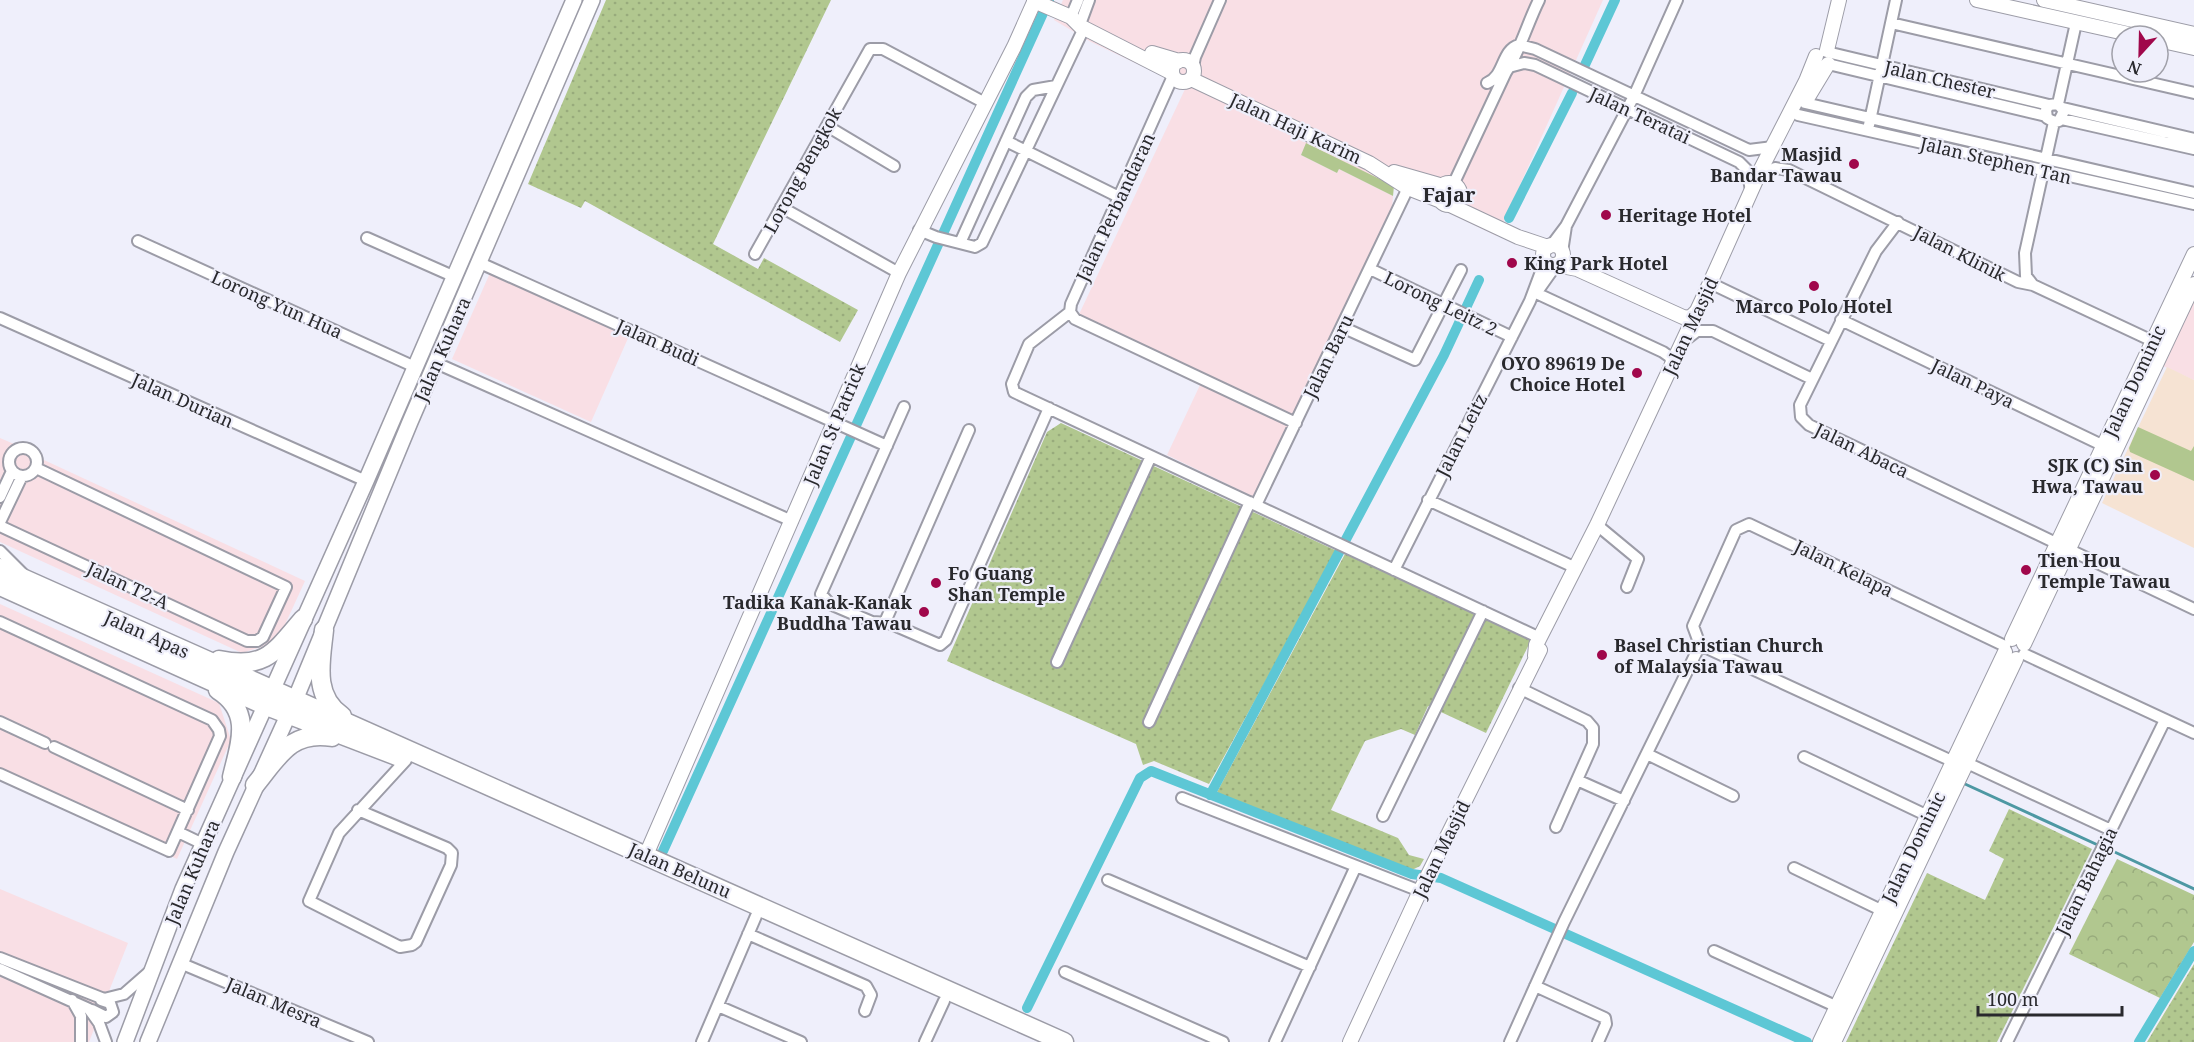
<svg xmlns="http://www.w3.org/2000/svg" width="2194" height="1042" viewBox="0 0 2194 1042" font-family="'Noto Serif',serif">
<defs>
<pattern id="grass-dots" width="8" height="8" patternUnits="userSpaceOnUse" patternTransform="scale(1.5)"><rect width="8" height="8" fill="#b1c78f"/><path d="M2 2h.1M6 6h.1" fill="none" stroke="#98ab7c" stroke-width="1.8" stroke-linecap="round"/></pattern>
<pattern id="forest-crowns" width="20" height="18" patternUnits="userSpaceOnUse" patternTransform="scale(1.5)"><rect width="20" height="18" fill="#b1c78f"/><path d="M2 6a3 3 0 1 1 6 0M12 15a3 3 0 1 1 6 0" fill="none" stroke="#98ab7c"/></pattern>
</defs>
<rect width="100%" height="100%" fill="#efeffb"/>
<path fill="#f9dfe5" d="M1063 0H1603L1497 236 1306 144 1301 155 1337 173 1339 169 1393 196 1392 208 1254 497 1167 455 1200 385 1074 325 1186 87 1091 42 1054 20Z
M490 273 629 336 591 422 452 359Z
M2194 299V380L2163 366Z
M0 438 14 444 32 445 44 460 305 581 277 642 242 653 0 542Z
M0 604 219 703 231 740 177 859 0 780Z
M0 889 128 943 89 1042H0Z"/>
<path fill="#f6e3d3" d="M2167 367 2194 380V548L2102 503Z"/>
<path fill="url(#grass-dots)" d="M606 0H831L713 244 758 269 764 258 858 310 840 342 585 201 581 208 528 184Z
M1061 423 1337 551 1209 784 1154 761 1143 765 1136 744 947 661 1047 432Z
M1345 554 1531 640 1486 733 1428 706 1415 735 1401 729 1365 741 1331 810 1398 838 1409 855 1424 859 1420 866 1412 870 1216 794Z
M2009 809 2092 849 1997 1042H1846L1927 873 1985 900 2004 859 1989 851Z
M2194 964V1042H2147Z"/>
<path fill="url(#forest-crowns)" d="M2117 859 2194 895V942L2160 998 2069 954Z"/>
<path fill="#b1c78f" d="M1306 143 1394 186 1393 196 1339 169 1337 173 1301 155Z
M2138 427 2191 451 2194 446V481L2130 452 2129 448Z"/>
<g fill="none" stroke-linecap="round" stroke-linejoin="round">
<path stroke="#4d98a3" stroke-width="3" d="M1965 784 2100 846
M2106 848 2194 889"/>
<path stroke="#5dc7d5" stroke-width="10" d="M1584 67 1615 0
M1509 218 1572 93
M1210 795 1444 355 1479 280
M663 851 1049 0
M1027 1008 1140 778 1151 771 1412 874 1441 878 1807 1042
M2139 1042 2194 951"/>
<g stroke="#9c9ca7" stroke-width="14">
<path id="street" d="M1071 17 1078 0
M1082 19 1089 0
M1891 23 2194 93
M1519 45 1535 49 1749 150 1773 147
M1831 53 2049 105 2058 104 2064 111 2059 121 2054 122 2047 118 2046 110 2049 105
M1828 64 2046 116
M1193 67 1195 57 1220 0
M1509 67 1524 63 1535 65 1739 162 1747 170 1751 190
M1487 83C1505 76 1501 50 1519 45
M1805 103 2194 193
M2058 104 2076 23
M2063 108 2194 139
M1798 115 2194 204
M2062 119 2194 149
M1869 125 1896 0
M827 126 894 166
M1006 141 1119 197
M1767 172 1775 168 1789 170 2018 282 2033 285 2159 344
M1453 185 1506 72C1520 51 1527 24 1539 0
M781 207 899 273
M1898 222 1876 251 1800 405 1801 417 1809 425 2058 544
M919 230 936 237 975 247 982 243 1084 28
M367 238 455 277
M138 241 415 367
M960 243 1026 97 1033 90 1056 86
M1551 246 1566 226 1634 96 1677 0
M1562 252 1566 226
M755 254 870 49H883L985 103
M480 263 887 446
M1370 269 1512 337
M1710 283 1831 341
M2033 285 2026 276 2025 253 2054 122
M1539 289 1556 265
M1536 293 1663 352 1670 357 1672 365
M1070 312 1029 344 1012 384 1014 392 1540 638
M1070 312 1071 304 1173 76
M1070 312 1075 319 1296 423
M0 318 366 481
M1841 320 2104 446
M1342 327 1415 360 1461 270
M1684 341 1697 331H1713L1812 379
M436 363 792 521
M904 407 821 594 830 604 872 622 889 623 940 645 946 640 1049 408
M9 462a14 14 0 1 1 28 0a14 14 0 1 1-28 0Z
M0 497 12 471
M1428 500 1576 568
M1256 505 1408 188
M0 522 22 476
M1597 525 1638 559 1627 587
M0 526 247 641H257L263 637 286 587 36 468
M2070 550 2194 609
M0 551 23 574
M1394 570 1530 301 1545 261
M0 622 212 720 219 730 220 736 169 851 0 774
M885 622 969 430
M2024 654 2194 733
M1057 662 1151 456
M1519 688 1587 721 1593 728V744L1556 827
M0 722 45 743
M1149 722 1250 502
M54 747 188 810
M1647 754 1733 796
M1804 757 1928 816
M1954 762 1700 645 1693 626 1736 530 1749 524 2005 646
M1967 763 2111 830
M1577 780 1624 801
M1182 798 1420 891
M358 810 447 848 452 853 451 865 416 942 412 945 400 947 309 901 339 833 406 760
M1383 816 1483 611
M178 832 203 844
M1794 868 1883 911
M1108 880 1310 967
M748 934 866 986 871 995 865 1011
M1714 951 1842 1009
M0 958 104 999 124 994 148 973
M180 963 368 1042
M0 969 89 1009 99 1023 106 1042
M1065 972 1223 1042
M1535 986 1605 1018 1606 1024 1598 1042
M72 1000 81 1016V1042
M718 1006 801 1042
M92 1010 106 1017 113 1012 110 1003 101 1000
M702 1042 756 916
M925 1042 944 1001
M1275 1042 1356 866
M1510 1042 1564 922 1700 645
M2007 1042 2165 720"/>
</g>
<g stroke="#9c9ca7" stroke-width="16">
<path id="secondary" d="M1977 0 2138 36
M2044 0 2194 34
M1034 1 1071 17 1080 26 1172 73
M2158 40 2194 48
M1827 50 1839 0
M1152 53 1179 61
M1172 71a11 11 0 1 1 22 0a11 11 0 1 1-22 0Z
M1191 79 1369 163 1408 188 1441 201
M1808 97 1828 64
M1394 172 1443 186
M1438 194a11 11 0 1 1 22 0a11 11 0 1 1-22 0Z
M1450 205 1518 237 1548 247
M1543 255a10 10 0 1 1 20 0a10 10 0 1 1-20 0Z
M1556 265 1577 269 1683 317 1690 318 1697 311
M2012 639 2194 254
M2024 644 2194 284
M1535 656 1536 645 1597 525 1710 283 1761 169 1806 81 1816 56
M646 855 899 273 1014 47 1035 0
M1350 1042 1420 891 1540 650
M1820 1042 2005 652
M1834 1042 2016 659"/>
</g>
<g stroke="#9c9ca7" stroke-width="18">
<path id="primary" d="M125 1042 183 889 366 481 574 0
M148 1042 226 852 295 700 410 422 592 0"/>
</g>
<g stroke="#9c9ca7" stroke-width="21">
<path id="highway" d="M0 568C353 728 710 883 1064 1042
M0 586 264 705 402 758
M324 630C321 660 312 696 342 716
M219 660C265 670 275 652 303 619
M218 690C253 712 240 743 232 777
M255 785C278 757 291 730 332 737"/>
</g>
<use href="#street" stroke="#fff" stroke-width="10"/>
<use href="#secondary" stroke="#fff" stroke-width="14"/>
<use href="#primary" stroke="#fff" stroke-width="15"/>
<use href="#highway" stroke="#fff" stroke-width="18"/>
</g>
<g fill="#a0074b" stroke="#efeffb" stroke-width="2">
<circle cx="1854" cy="164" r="6"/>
<circle cx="1606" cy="215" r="6"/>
<circle cx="1512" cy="263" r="6"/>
<circle cx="1814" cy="286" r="6"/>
<circle cx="1637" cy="373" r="6"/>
<circle cx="2155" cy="475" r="6"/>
<circle cx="2026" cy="570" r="6"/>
<circle cx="936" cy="583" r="6"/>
<circle cx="924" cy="612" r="6"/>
<circle cx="1602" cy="655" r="6"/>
</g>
<g text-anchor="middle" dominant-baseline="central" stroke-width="4.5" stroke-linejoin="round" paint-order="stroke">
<g font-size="18" fill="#29292d" stroke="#efeffb">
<text transform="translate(1940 79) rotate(13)">Jalan Chester</text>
<text transform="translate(1640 115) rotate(25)">Jalan Teratai</text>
<text transform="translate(1296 128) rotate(25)">Jalan Haji Karim</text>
<text transform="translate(1996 160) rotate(13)">Jalan Stephen Tan</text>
<text transform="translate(802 170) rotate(-61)">Lorong Bengkok</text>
<text transform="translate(1115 207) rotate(-65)">Jalan Perbandaran</text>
<text transform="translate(1960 253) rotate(27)">Jalan Klinik</text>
<text transform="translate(1441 303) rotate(26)">Lorong Leitz 2</text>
<text transform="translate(277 304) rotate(24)">Lorong Yun Hua</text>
<text transform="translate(1690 326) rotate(-65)">Jalan Masjid</text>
<text transform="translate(658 342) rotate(24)">Jalan Budi</text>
<text transform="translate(442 349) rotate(-66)">Jalan Kuhara</text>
<text transform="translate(1328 356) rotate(-64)">Jalan Baru</text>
<text transform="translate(2134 381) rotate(-65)">Jalan Dominic</text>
<text transform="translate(1973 383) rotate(26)">Jalan Paya</text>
<text transform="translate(183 400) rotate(24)">Jalan Durian</text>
<text transform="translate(834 424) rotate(-67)">Jalan St Patrick</text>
<text transform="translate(1461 435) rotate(-63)">Jalan Leitz</text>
<text transform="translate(1862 450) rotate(26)">Jalan Abaca</text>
<text transform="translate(1844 568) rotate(26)">Jalan Kelapa</text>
<text transform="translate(128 585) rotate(25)">Jalan T2-A</text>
<text transform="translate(147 634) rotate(24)">Jalan Apas</text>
<text transform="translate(1913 847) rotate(-64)">Jalan Dominic</text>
<text transform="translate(1441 849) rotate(-64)">Jalan Masjid</text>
<text transform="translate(680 870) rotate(24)">Jalan Belunu</text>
<text transform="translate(192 872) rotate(-67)">Jalan Kuhara</text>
<text transform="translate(2086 881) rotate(-64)">Jalan Bahagia</text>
<text transform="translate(274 1002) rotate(23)">Jalan Mesra</text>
</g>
<g font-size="18" font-weight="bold" fill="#29292d" stroke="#efeffb" text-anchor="start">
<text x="1842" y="154" text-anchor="end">Masjid<tspan x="1842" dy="21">Bandar Tawau</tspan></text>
<text x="1618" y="215">Heritage Hotel</text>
<text x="1524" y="263">King Park Hotel</text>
<text x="1814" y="306" text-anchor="middle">Marco Polo Hotel</text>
<text x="1625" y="363" text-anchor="end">OYO 89619 De<tspan x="1625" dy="21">Choice Hotel</tspan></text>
<text x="2143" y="465" text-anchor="end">SJK (C) Sin<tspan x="2143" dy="21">Hwa, Tawau</tspan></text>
<text x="2038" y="560">Tien Hou<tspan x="2038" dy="21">Temple Tawau</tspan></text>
<text x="948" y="573">Fo Guang<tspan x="948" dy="21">Shan Temple</tspan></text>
<text x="912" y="602" text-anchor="end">Tadika Kanak-Kanak<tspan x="912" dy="21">Buddha Tawau</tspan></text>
<text x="1614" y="645">Basel Christian Church<tspan x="1614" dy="21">of Malaysia Tawau</tspan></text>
</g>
<g font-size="20" font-weight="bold" fill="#29292d" stroke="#efeffb">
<text x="1449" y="194">Fajar</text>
</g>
</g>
<g transform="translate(2140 54) rotate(202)"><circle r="28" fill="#efeffb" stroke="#a0a0a9" stroke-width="1.5"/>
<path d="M0-4.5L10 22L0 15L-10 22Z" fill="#a0074b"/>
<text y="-9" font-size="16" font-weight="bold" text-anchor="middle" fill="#29292d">N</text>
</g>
<path d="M1978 1006v9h144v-9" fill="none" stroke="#29292d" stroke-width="3"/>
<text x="1987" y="1006" font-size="18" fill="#29292d" stroke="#efeffb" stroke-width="4.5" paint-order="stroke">100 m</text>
</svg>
